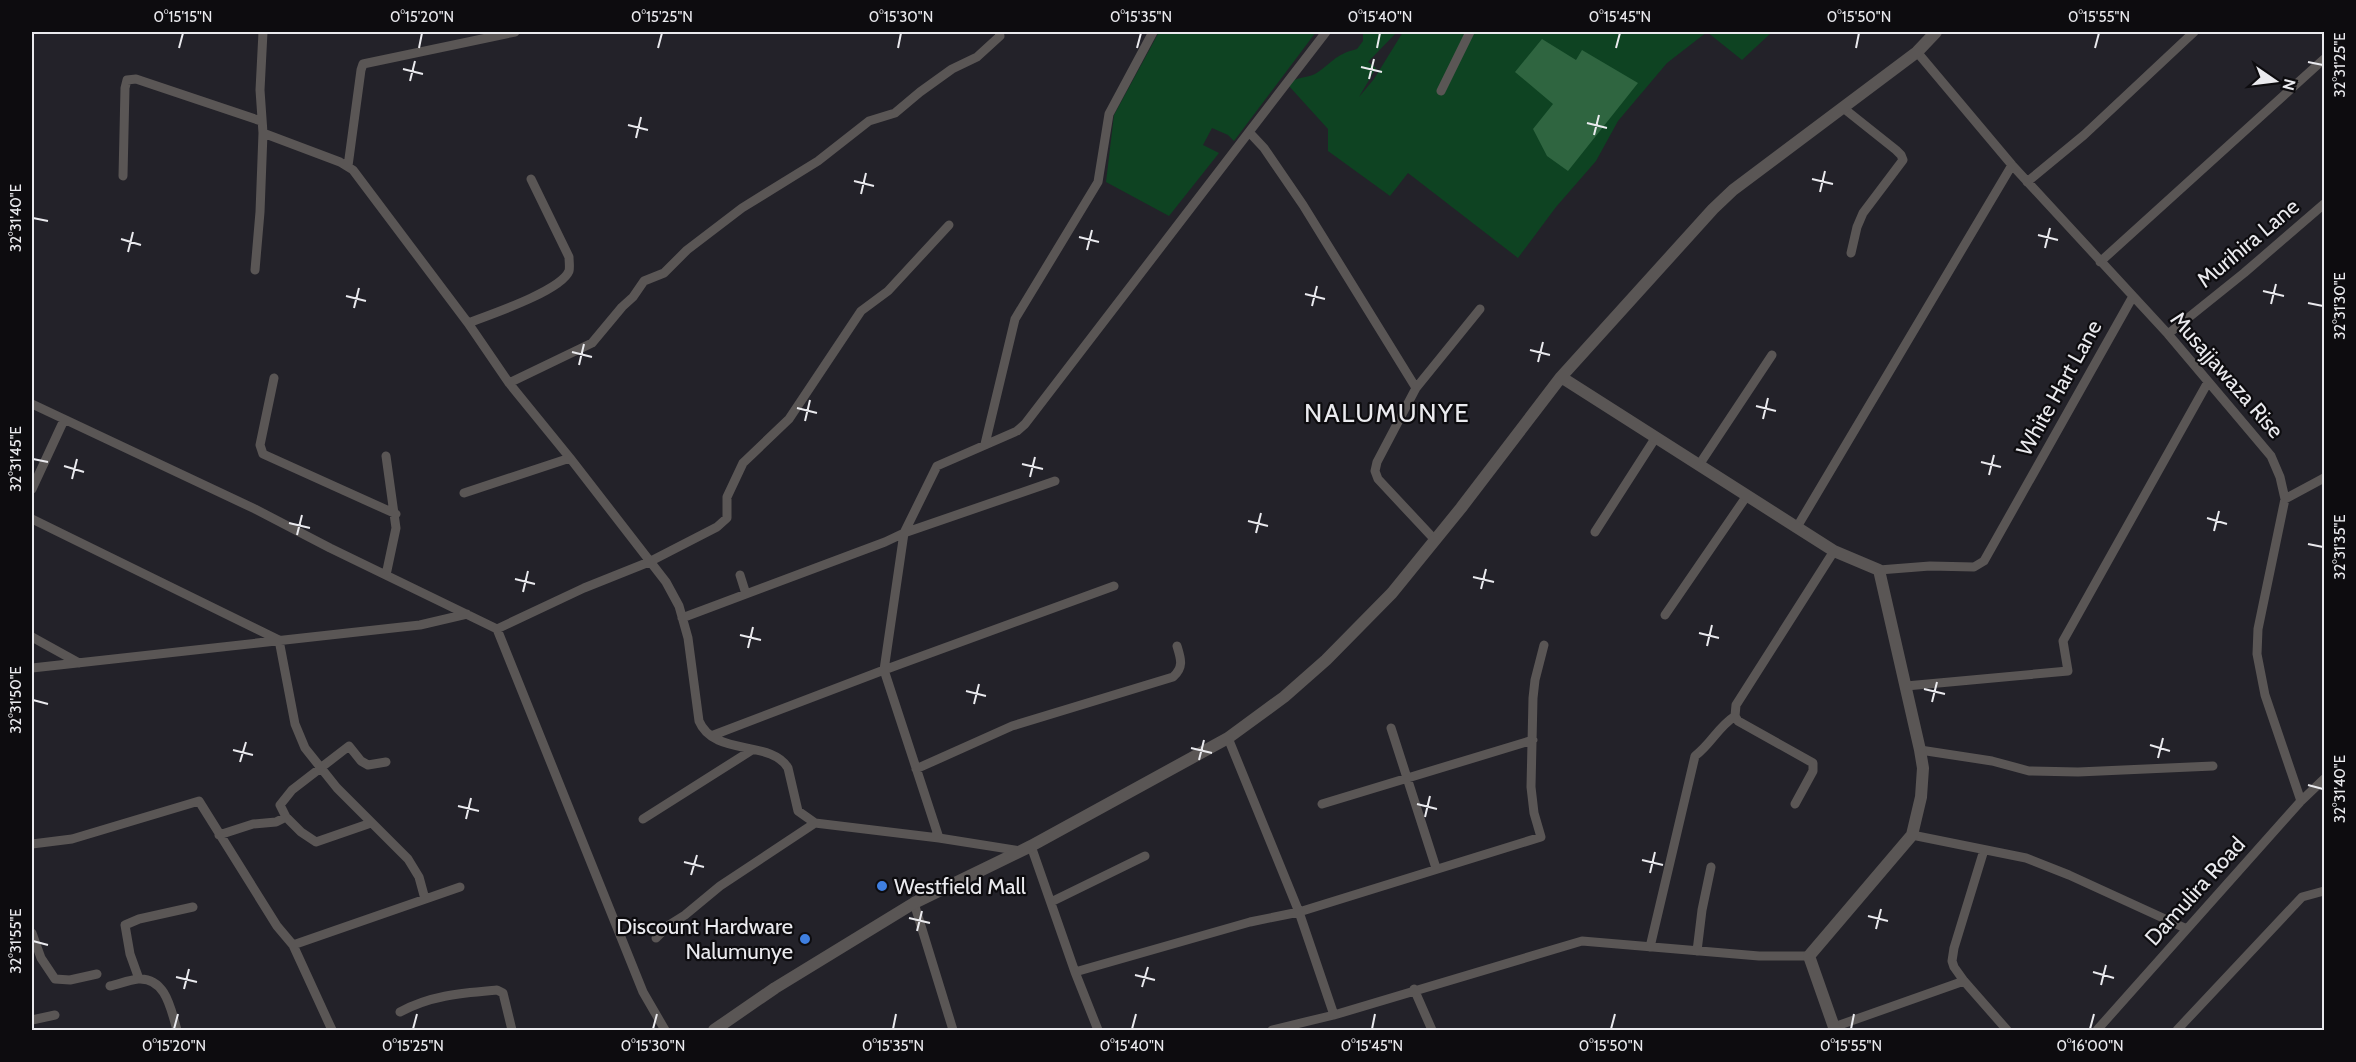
<svg xmlns="http://www.w3.org/2000/svg" width="2356" height="1062" viewBox="0 0 2356 1062" font-family="Cabin,sans-serif">
<rect width="100%" height="100%" fill="#232229"/>
<path fill="#0e4322" d="M1159 32H1316L1234 141 1228 135 1212 128 1203 145 1219 153 1169 216 1106 182 1114 115Z
M1363 32H1397L1368 62 1376 68 1359 97 1374 79 1403 32H1772L1742 60 1707 32 1667 63 1618 121 1596 161 1556 207 1518 258 1408 173 1390 196 1328 151V129L1288 85C1295 76 1305 79 1315 74 1333 63 1333 55 1357 49L1363 41Z"/>
<path fill="#2f6540" d="M1542 39 1576 60 1582 50 1638 83 1568 171 1547 156 1533 129 1553 104 1515 72Z"/>
<g fill="none" stroke-linecap="round" stroke-linejoin="round">
<path stroke="#5a5655" stroke-width="9" d="M1917 52 2012 165 2168 334 2271 456 2280 477 2285 499 2258 629 2257 654 2265 695 2301 801
M1441 91 1470 32
M1842 107 1896 150 1901 155 1903 160 1863 213 1857 227 1851 253
M1249 132 1326 32
M263 133 340 162 353 170 468 323 509 383 570 458 666 582 679 606 688 638 699 721C714 757 771 739 788 768L798 811 815 823 939 838 1021 851
M348 166 361 70 363 64 515 32
M123 176 125 88 127 80 136 79 261 121
M2027 182 2084 135 2194 32
M2100 262 2324 59
M255 270 260 212 263 133 260 90 263 32
M468 323C489 315 561 291 569 271 570 267 569 261 569 257L531 179
M2168 334 2244 273 2324 204
M274 378 260 445 263 454 396 514
M509 383 592 343 622 307 633 297 644 281 664 273 687 250 742 208 818 161 869 121 895 113 920 92 952 69 977 57 1000 36 999 32
M32 404 255 509 330 548 497 629 643 992 665 1030
M985 444 1015 319 1098 182 1109 114 1153 32
M386 456 396 528 386 575
M1699 465 1772 355
M32 489 64 420
M464 493 570 458
M2285 499 2324 478
M32 519 279 640 295 724 305 748 337 788 408 859 419 877 425 899
M1797 527 2012 165
M1595 532 1656 437
M1435 540 1378 479 1375 471 1377 462 1416 388 1480 309
M1879 570 1930 566 1974 567 1984 561 2132 298
M740 575 746 594
M1665 615 1746 497
M682 618 885 542 904 533 937 466 1017 431 1025 424 1249 132 1264 148 1303 205 1416 388
M497 629 584 588 649 562 717 527 727 518V497L743 463 789 419 861 311 888 291 949 225
M32 637 79 663
M32 668 420 625 467 614
M1906 686 2068 671 2063 641 2208 382
M1735 716 1738 721 1813 763V771L1795 804
M1391 728 1436 868
M711 736 884 670 1114 586
M1228 738 1299 912 1334 1015 1582 941 1759 956H1809
M1920 750 1992 761 2029 771 2078 772 2213 766
M916 769 1012 726 1173 677C1184 667 1181 659 1177 646
M1322 804 1533 740
M286 817 280 805 292 790 349 746 361 761 368 765 386 762
M643 819 752 750
M219 835 253 824 276 822 286 817 301 832 316 842 371 823
M1912 835 2026 858 2069 875 2187 929
M939 838 884 670 904 533 1055 481
M32 844 72 839 199 801 277 926 293 945 332 1030
M1031 846 1075 972 1098 1030
M1984 850 1954 948 1952 961 1954 967 1964 981 2007 1030
M1051 902 1145 856
M914 903 953 1030
M32 933 41 958 55 979 70 980 97 974
M656 938 669 925 685 915 720 886 815 823
M293 945 460 887
M1650 947 1695 756C1712 743 1717 728 1735 716L1736 705 1834 551
M1697 951 1702 910 1711 867
M1075 972 1250 922 1299 912 1541 837 1534 813 1531 787 1533 698 1535 680 1544 645
M139 979 130 954 125 925 139 919 193 907
M110 986C119 984 129 980 138 979 166 977 171 1010 177 1030
M1414 989 1432 1030
M400 1012C431 995 463 993 497 990L503 993 512 1030
M32 1020 55 1015
M1834 1027 1964 981
M1272 1030 1334 1015
M2097 1030 2301 801 2324 779
M2177 1030 2302 897 2324 891"/>
<path stroke="#5a5655" stroke-width="12" d="M1561 377 1834 551 1879 570 1920 750 1923 768 1921 797 1912 835 1809 956 1835 1030
M714 1030 775 988 914 903 1031 846 1228 738 1284 697 1326 660 1392 593 1461 508 1561 377 1713 209 1733 190 1917 52 1936 32"/>
</g>
<path fill="none" stroke="#eaeaee" stroke-width="2" d="M179 48 183 33M419 48 422 33M658 48 662 33M898 48 901 33M1137 48 1141 33M1377 48 1380 33M1616 48 1620 33M1856 48 1859 33M2095 48 2099 33M2308 62 2323 65M1361 67 1382 72M403 69 423 74M1369 79 1374 59M410 81 415 61M1587 123 1607 128M628 125 648 130M1594 135 1599 115M636 138 641 117M1812 179 1833 184M854 181 874 186M1820 192 1825 171M861 194 866 173M33 218 48 221M2038 235 2058 240M1079 237 1099 242M121 239 141 245M2045 248 2050 228M1087 250 1092 230M128 252 133 232M2263 291 2284 296M1305 294 1325 299M346 296 366 301M2308 303 2323 306M2271 304 2276 284M1312 306 1317 286M354 308 359 288M1530 350 1550 355M572 352 592 357M1538 362 1543 342M579 365 584 344M1756 406 1776 411M797 408 817 413M1763 419 1768 398M805 421 810 400M33 459 48 462M1981 462 2001 467M1022 464 1043 469M64 466 84 472M1989 475 1994 455M1030 477 1035 457M72 479 77 459M2207 518 2227 524M1248 521 1268 526M289 523 310 528M2214 531 2219 511M1256 533 1261 513M297 535 302 515M2308 544 2323 547M1473 577 1494 582M515 579 535 584M1481 589 1486 569M523 592 528 571M1699 633 1719 638M740 635 761 640M1707 646 1712 625M748 648 753 627M1924 689 1945 694M966 691 986 696M33 700 48 704M1932 702 1937 682M974 704 979 684M2150 745 2170 751M1191 748 1212 753M233 750 253 755M2158 758 2163 738M1199 760 1204 740M240 762 246 742M2308 785 2323 789M1417 804 1437 809M458 806 479 811M1425 817 1430 796M466 819 471 798M1642 860 1663 865M684 862 704 867M1650 873 1655 852M691 875 697 855M1868 916 1888 921M909 918 930 923M1876 929 1881 909M917 931 922 911M33 941 48 945M2093 972 2114 978M1135 975 1155 980M176 977 197 982M2101 985 2106 965M1142 987 1148 967M184 989 189 969M174 1029 178 1014M413 1029 417 1014M653 1029 657 1014M893 1029 896 1014M1132 1029 1136 1014M1372 1029 1375 1014M1611 1029 1615 1014M1851 1029 1854 1014M2090 1029 2094 1014"/>
<g fill="#3f7fe0" stroke="#0d0c0f" stroke-width="2">
<circle cx="882" cy="886" r="6"/>
<circle cx="805" cy="939" r="6"/>
</g>
<g text-anchor="middle" dominant-baseline="central" stroke-width="4.5" stroke-linejoin="round" paint-order="stroke">
<g font-size="22" fill="#eaeaee" stroke="#0d0c0f">
<text transform="translate(2248 243) rotate(-40)">Murihira Lane</text>
<text transform="translate(2227 375) rotate(49)">Musajjawaza Rise</text>
<text transform="translate(2059 388) rotate(-61)">White Hart Lane</text>
<text transform="translate(2195 891) rotate(-48)">Damulira Road</text>
</g>
<g font-size="22" fill="#eaeaee" stroke="#0d0c0f" text-anchor="start">
<text x="894" y="886">Westfield Mall</text>
<text x="793" y="926" text-anchor="end">Discount Hardware<tspan x="793" dy="25">Nalumunye</tspan></text>
</g>
<g font-size="26" letter-spacing="1.5" fill="#eaeaee" stroke="#0d0c0f">
<text x="1387" y="413">NALUMUNYE</text>
</g>
</g>
<rect width="2356" height="1062" fill="none" stroke="#0d0c0f" stroke-width="66"/>
<g transform="translate(2275 81) rotate(104)" stroke="#0d0c0f" stroke-width="4.5" paint-order="stroke">
<path d="M0-4.5L10 22L0 15L-10 22Z" fill="#eaeaee"/>
<text y="-9" font-size="16" font-weight="bold" text-anchor="middle" fill="#eaeaee">N</text>
</g>
<rect x="33" y="33" width="2290" height="996" fill="none" stroke="#eaeaee" stroke-width="2"/>
<g font-size="15" text-anchor="middle" fill="#eaeaee">
<text x="183" y="22">0°15'15"N</text>
<text x="422" y="22">0°15'20"N</text>
<text x="662" y="22">0°15'25"N</text>
<text x="901" y="22">0°15'30"N</text>
<text x="1141" y="22">0°15'35"N</text>
<text x="1380" y="22">0°15'40"N</text>
<text x="1620" y="22">0°15'45"N</text>
<text x="1859" y="22">0°15'50"N</text>
<text x="2099" y="22">0°15'55"N</text>
<text transform="translate(2340 65) rotate(-90)" y="5">32°31'25"E</text>
<text transform="translate(16 218) rotate(-90)" y="5">32°31'40"E</text>
<text transform="translate(2340 306) rotate(-90)" y="5">32°31'30"E</text>
<text transform="translate(16 459) rotate(-90)" y="5">32°31'45"E</text>
<text transform="translate(2340 547) rotate(-90)" y="5">32°31'35"E</text>
<text transform="translate(16 700) rotate(-90)" y="5">32°31'50"E</text>
<text transform="translate(2340 789) rotate(-90)" y="5">32°31'40"E</text>
<text transform="translate(16 941) rotate(-90)" y="5">32°31'55"E</text>
<text x="174" y="1051">0°15'20"N</text>
<text x="413" y="1051">0°15'25"N</text>
<text x="653" y="1051">0°15'30"N</text>
<text x="893" y="1051">0°15'35"N</text>
<text x="1132" y="1051">0°15'40"N</text>
<text x="1372" y="1051">0°15'45"N</text>
<text x="1611" y="1051">0°15'50"N</text>
<text x="1851" y="1051">0°15'55"N</text>
<text x="2090" y="1051">0°16'00"N</text>
</g>
</svg>
